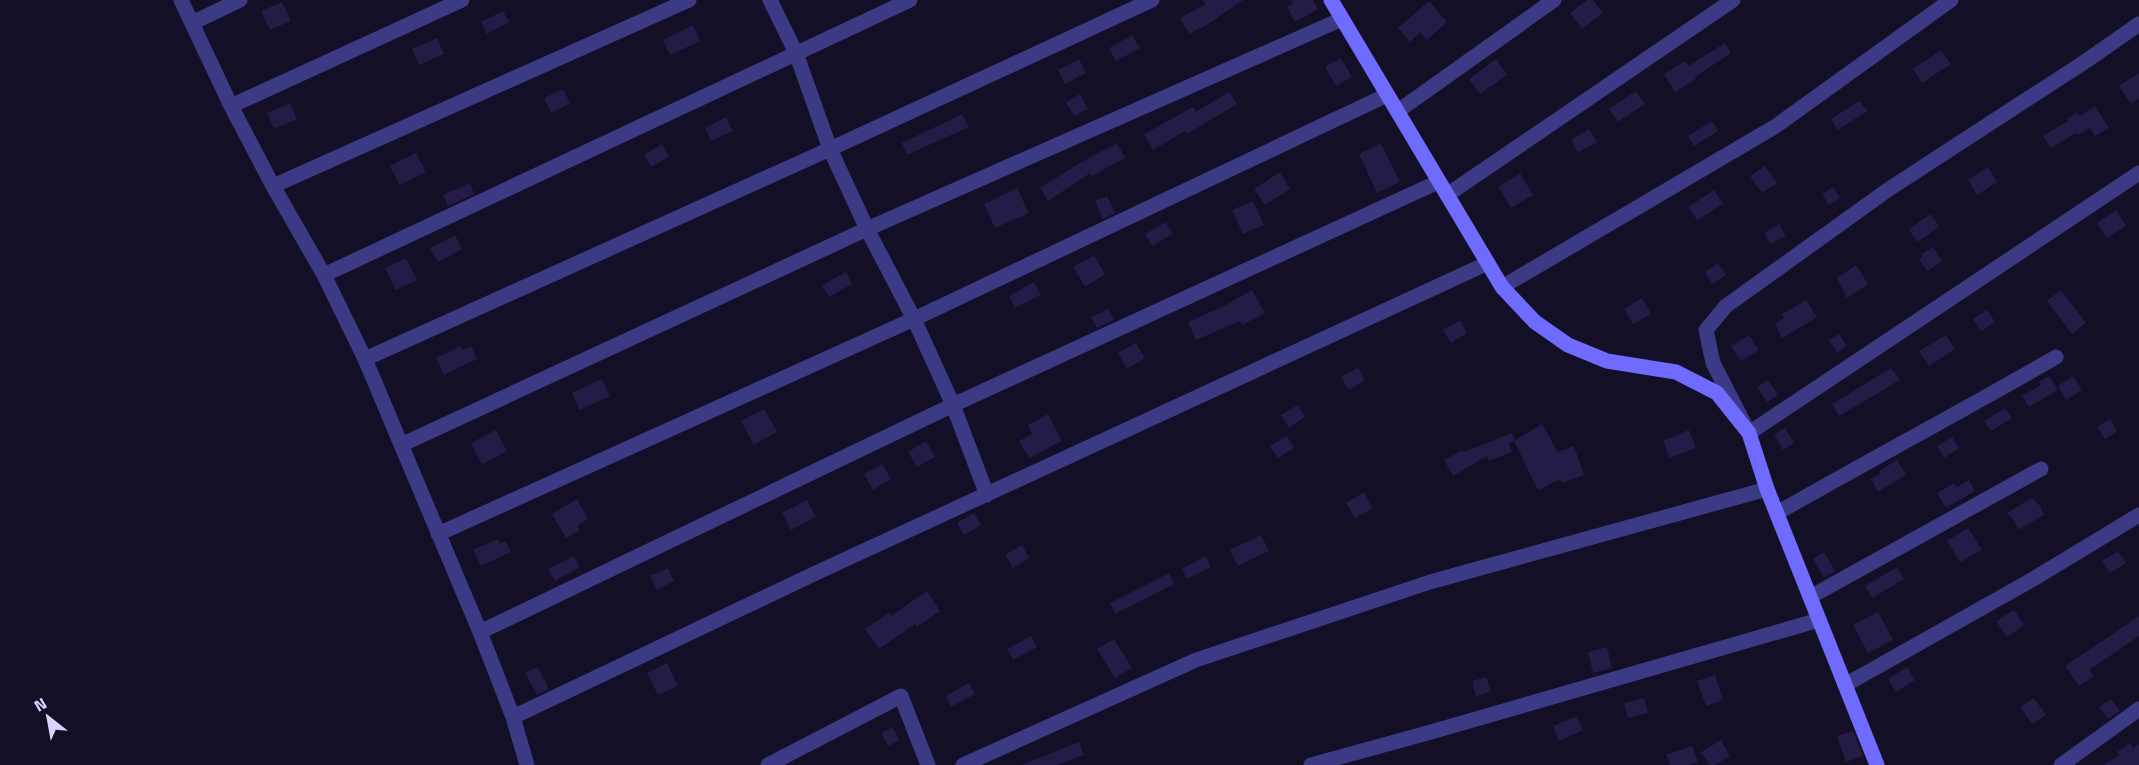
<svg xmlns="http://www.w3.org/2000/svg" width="2139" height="765" viewBox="0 0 2139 765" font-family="'Titillium Web',sans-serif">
<rect width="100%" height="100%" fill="#130f26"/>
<path fill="#241b47" d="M1203 0H1243L1208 24 1189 34 1180 18 1206 4Z
M1291 0H1313L1318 9 1295 22 1287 7 1293 4Z
M1587 0H1593L1603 13 1582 29 1570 13Z
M1429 1 1447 22 1427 40 1420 32 1410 42 1398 28Z
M282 2 291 21 270 30 261 11Z
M503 11 509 22 487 34 481 22Z
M693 25 700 41 670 55 663 40Z
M1132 35 1140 48 1116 61 1109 48Z
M437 38 444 54 419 65 412 49Z
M1725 43 1731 53 1695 77 1696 79 1675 92 1664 74 1685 61 1688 66Z
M1941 50 1951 64 1922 83 1913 69Z
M1341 58 1352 77 1336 86 1325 67Z
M1079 59 1086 73 1065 84 1058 70Z
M1496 59 1507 75 1480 94 1469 79Z
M2139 73V99L2131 104 2119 86Z
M563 89 570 103 551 113 544 98Z
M1636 91 1645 104 1618 122 1609 109Z
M1229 92 1237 104 1187 134 1185 131 1153 150 1144 134 1193 107 1196 112Z
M1080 94 1088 109 1074 116 1066 102Z
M1859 101 1868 111 1837 130 1831 119Z
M290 103 297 119 274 129 267 113Z
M2095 106 2109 128 2095 136 2090 128 2078 135 2076 133 2051 148 2043 136 2068 121 2067 119 2077 112 2080 116Z
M962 114 969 127 907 155 902 143Z
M726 117 733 131 711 141 705 128Z
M1712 121 1718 131 1694 146 1688 136Z
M1589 129 1597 142 1578 153 1571 140Z
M1117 143 1125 158 1092 176 1090 173 1048 201 1040 188 1078 164Z
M1381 143 1400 182 1377 193 1359 154Z
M662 144 669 157 651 167 644 155Z
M416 153 426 172 400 185 390 166Z
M1765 166 1777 183 1762 193 1750 176Z
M1988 167 1997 182 1977 195 1968 180Z
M1280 172 1290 189 1265 205 1254 189Z
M1520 173 1533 195 1511 208 1498 187Z
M470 183 474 194 448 206 443 195Z
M1833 187 1840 198 1829 205 1822 194Z
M1017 188 1029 213 995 228 984 204Z
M1714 190 1723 204 1697 220 1688 207Z
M1107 196 1115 213 1103 219 1095 201Z
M1253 201 1264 225 1243 234 1232 210Z
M2116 210 2126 226 2107 238 2097 223Z
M1931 214 1939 227 1917 242 1909 229Z
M1166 222 1173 234 1152 246 1145 234Z
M1779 224 1786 236 1771 244 1764 233Z
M455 235 462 249 438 262 430 248Z
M1933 247 1942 261 1927 271 1919 259 1923 256 1921 254Z
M1094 255 1105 274 1085 287 1073 267Z
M406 258 417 280 396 290 385 268Z
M1718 263 1726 275 1712 284 1705 272Z
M1856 265 1868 284 1847 298 1837 278Z
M846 272 852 284 829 297 822 285Z
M1034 282 1041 295 1015 308 1009 296Z
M1252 290 1265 313 1242 325 1240 321 1196 340 1188 322 1224 306Z
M2061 290 2086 323 2072 334 2047 301Z
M1642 298 1651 314 1633 324 1624 309Z
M1806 300 1817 317 1782 338 1775 324 1784 318 1782 314Z
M1108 309 1114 320 1097 328 1091 317Z
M1987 310 1995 322 1981 331 1973 319Z
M1460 320 1467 333 1451 343 1443 330Z
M1839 334 1847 346 1837 353 1829 340Z
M1749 335 1759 350 1741 361 1731 346Z
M1946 335 1955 349 1929 366 1919 351Z
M1136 343 1145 358 1127 369 1118 353Z
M461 346 463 350 471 346 477 359 444 375 436 358Z
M1358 367 1365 380 1349 390 1341 377Z
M1891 368 1900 380 1839 416 1832 404Z
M2049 376 2058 390 2029 407 2022 396 2041 385 2039 382Z
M2073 376 2082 390 2066 400 2058 386Z
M602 379 610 396 580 410 572 393Z
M1768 380 1778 395 1767 402 1757 387Z
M1298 405 1305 417 1289 428 1281 415Z
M2005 408 2012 418 1991 431 1984 421Z
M764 409 777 432 754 445 741 421Z
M1048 414 1062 441 1029 458 1019 441 1032 434 1028 425Z
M2110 419 2117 431 2105 439 2097 427Z
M1542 424 1558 452 1574 446 1584 475 1562 483 1560 479 1538 490 1514 441Z
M1785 428 1794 443 1783 450 1774 434Z
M496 430 507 451 482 465 471 443Z
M1689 430 1696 448 1670 458 1663 441Z
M1512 433 1515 440 1509 444 1512 452 1489 461 1487 456 1453 476 1444 460 1462 450 1464 452Z
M1287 436 1294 448 1278 458 1270 446Z
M1952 437 1959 448 1944 458 1937 446Z
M926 441 935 457 917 467 908 452Z
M1897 460 1906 475 1878 492 1871 479 1880 474 1879 471Z
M882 464 891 479 873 490 864 474Z
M1969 480 1975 491 1946 508 1937 493 1954 483 1957 487Z
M1364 492 1373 508 1355 518 1346 503Z
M2032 498 2040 506 2044 515 2018 530 2015 521 2007 513Z
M577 499 588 519 577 526 580 530 566 538 552 514Z
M807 500 816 517 791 530 782 513Z
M974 513 981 525 964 535 957 523Z
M1968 528 1982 550 1960 562 1947 541Z
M1261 535 1269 551 1238 566 1230 550Z
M498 539 500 544 506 541 511 552 481 566 473 550Z
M1022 545 1029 558 1013 568 1005 555Z
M2118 551 2126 563 2110 573 2102 561Z
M1824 552 1835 571 1824 578 1813 559Z
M573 556 580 567 555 581 548 569Z
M1206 556 1211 567 1187 579 1182 569Z
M1897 567 1904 579 1872 598 1865 586Z
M668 568 674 581 657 590 650 576Z
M1169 573 1174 584 1115 614 1110 603Z
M927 591 940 611 917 627 915 624 879 649 865 629 889 613 891 616Z
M2014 610 2024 625 2007 637 1996 621Z
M1878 612 1893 640 1868 653 1853 625Z
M2139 616V636L2089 670 2094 676 2079 686 2065 666Z
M1031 636 1037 647 1013 660 1007 649Z
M1114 639 1132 668 1115 678 1097 649Z
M1607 647 1612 668 1593 673 1588 652Z
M667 663 678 686 658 695 647 673Z
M538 667 549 689 537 695 525 673Z
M1907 667 1915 680 1896 692 1888 679Z
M1715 675 1723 700 1706 706 1697 681Z
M1486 677 1491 692 1476 696 1472 681Z
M969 683 975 694 951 707 946 696Z
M1644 698 1648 713 1628 718 1624 703Z
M2034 698 2046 715 2032 724 2020 707Z
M2111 699 2120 711 2108 719 2099 707Z
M1577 716 1583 730 1559 741 1553 726Z
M893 727 899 740 888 746 881 733Z
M1853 731 1863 756 1846 762 1837 736Z
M1721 740 1730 756 1715 765H1710L1701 752Z
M1079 742 1084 755 1057 765H1021Z
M2130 743 2133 748 2139 744V765H2103L2119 755 2117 752Z
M1692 746 1698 762 1689 765H1670L1666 755Z"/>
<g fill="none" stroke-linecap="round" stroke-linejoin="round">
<path stroke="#3d3a85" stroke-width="15" d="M181 0 231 106 273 186 324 275 365 359 480 632 513 717 527 765
M770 0 796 53 830 149 867 229 914 319 953 405 987 495
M192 23 240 0
M2139 24 2086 61 1889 189 1726 306 1706 330 1713 363 1749 433 2139 173
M231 106 462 0
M1398 111 1554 0
M273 186 689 0
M1447 195 1733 0
M324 275 910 0
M1502 287 1776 126 1951 0
M365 359 830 149 1152 0
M403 444 867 229 1342 19
M1777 513C1870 460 1964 410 2056 357
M438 534 914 319 1387 95
M1810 597 2041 469
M480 632 953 405 1438 182
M1845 685 2035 578 2139 515
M513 717 818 572 1488 263
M768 765 901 696 928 765
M963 765 1196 660 1430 582 1767 489
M1311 765 1431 732 1819 620
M2061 765 2139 709"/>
<path stroke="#6f6bff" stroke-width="15" d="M1331 0 1502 287 1535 322 1568 345 1607 361 1676 372 1717 393 1749 433 1767 489 1877 765"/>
</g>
<g transform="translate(48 717) rotate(329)" stroke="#130f26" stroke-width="4.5" paint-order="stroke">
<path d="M0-4.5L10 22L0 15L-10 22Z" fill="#d9d4ff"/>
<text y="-9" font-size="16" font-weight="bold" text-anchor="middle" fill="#d9d4ff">N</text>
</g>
</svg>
